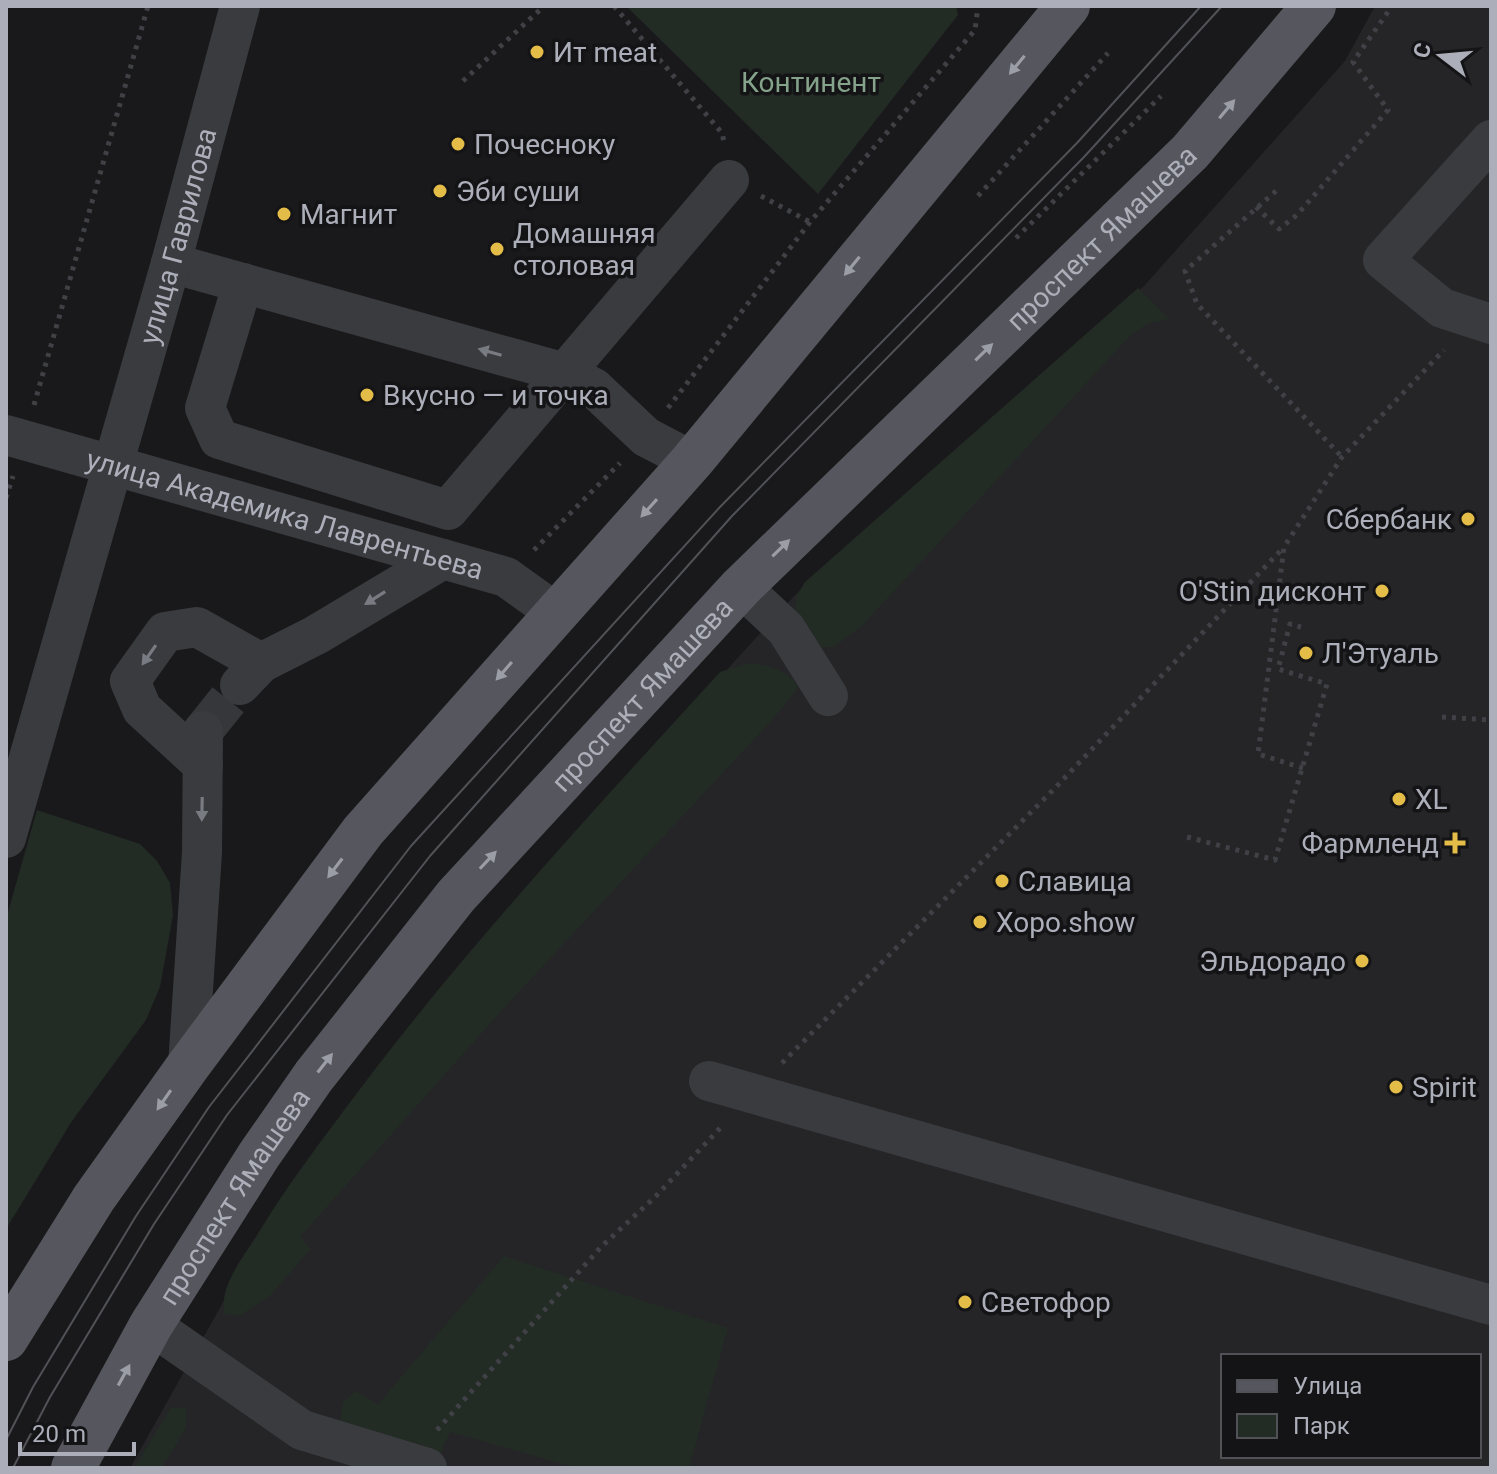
<svg xmlns="http://www.w3.org/2000/svg" width="1497" height="1474" viewBox="0 0 1497 1474" font-family="Roboto,sans-serif">
<rect width="100%" height="100%" fill="#19191b"/>
<path fill="#252528" fill-rule="evenodd" d="M1375 6H1491V1468H130L231 1288 495 924 795 595 1144 286 1345 61ZM1223 1356H1479V1456H1223Z"/>
<path fill="#232b25" d="M626 6H956L958 15 818 194Z
M1138 288 1169 319 1147 324 1130 336 861 627 834 647H821L794 611 797 595 805 582Z
M748 663C765 664 792 670 798 688L774 718 506 1006 300 1237 311 1249 270 1296 239 1316 225 1314C217 1288 246 1253 259 1232 289 1182 325 1136 360 1089 471 942 596 808 720 672Z
M37 810 140 844 157 861 170 883 173 915 160 987 146 1020 72 1121 6 1229V919Z
M504 1256 728 1328 689 1468H577L450 1432 439 1457 347 1431 340 1420 343 1402 355 1391 378 1404Z
M171 1407 186 1408V1428L162 1468H134Z"/>
<g fill="none" stroke-linecap="round" stroke-linejoin="round">
<path stroke="#36373b" stroke-width="40" stroke-dasharray="40 20" stroke-linecap="butt" d="M203 731 240 685"/>
<path stroke="#404146" stroke-width="5" stroke-dasharray="4 6" stroke-linecap="butt" d="M614 6 722 133 724 142
M463 81 544 6
M1276 191 1185 271 1197 304 1342 457
M761 196 810 222
M978 196 1108 53
M1256 207 1279 229 1297 215 1388 110 1353 62 1392 6
M1016 238 1161 96
M34 405 148 6
M668 408 810 222 975 30 978 6
M6 498 13 476
M534 550 620 463
M1442 717 1491 720
M1303 768 1258 754 1284 547 1342 457 1444 350
M1187 837 1275 860 1327 684 1278 669 1290 624 1301 627
M782 1063 1055 788 1284 547
M437 1430 601 1247 656 1196 723 1125"/>
<g stroke="#3a3b3f" stroke-width="40">
<path d="M1491 140 1383 260 1442 308 1491 324"/>
<path d="M171 263 565 373 594 388 646 437 692 461"/>
<path d="M243 283 205 408 219 439 448 510 729 180"/>
<path id="s1" d="M6 435 506 577 556 613"/>
<path d="M741 587 786 629 828 696"/>
<path d="M240 685 261 663 316 635 443 559"/>
<path d="M203 765 142 709 130 681 165 632 197 627 261 663"/>
<path id="s2" d="M6 838 171 263 240 6"/>
<path d="M188 1066 202 852 203 731"/>
<path d="M709 1081 1491 1305"/>
<path d="M151 1325 302 1430 427 1468"/>
</g>
<g stroke="#56575e" stroke-width="44">
<path d="M6 1339 94 1198 188 1066 363 831 692 461 1068 6"/>
<path id="s3" d="M73 1468 151 1325 259 1155 314 1076 456 896 741 587 1190 152 1314 6"/>
</g>
<path stroke="#515258" stroke-width="2" d="M6 1440 33 1387 136 1216 209 1107 411 846 720 507 1077 143 1201 6
M13 1468 50 1397 154 1224 227 1115 430 856 732 516 1084 157 1222 6"/>
</g>
<defs><path id="oneway-solid" d="M-6-.8H1V-3.2L6.5 0L1 3.2V.8H-6Z" transform="scale(2)"/></defs>
<g fill="#9b9da7">
<use href="#oneway-solid" transform="translate(1017 65) rotate(129)"/>
<use href="#oneway-solid" transform="translate(1227 109) rotate(-50)"/>
<use href="#oneway-solid" transform="translate(852 266) rotate(129)"/>
<use href="#oneway-solid" transform="translate(984 352) rotate(-44)"/>
<use href="#oneway-solid" transform="translate(649 508) rotate(132)"/>
<use href="#oneway-solid" transform="translate(781 548) rotate(-44)"/>
<use href="#oneway-solid" transform="translate(504 671) rotate(131)"/>
<use href="#oneway-solid" transform="translate(488 860) rotate(-47)"/>
<use href="#oneway-solid" transform="translate(335 868) rotate(127)"/>
<use href="#oneway-solid" transform="translate(325 1063) rotate(-52)"/>
<use href="#oneway-solid" transform="translate(164 1100) rotate(125)"/>
<use href="#oneway-solid" transform="translate(124 1375) rotate(-61)"/>
</g>
<g fill="#797b82">
<use href="#oneway-solid" transform="translate(490 352) rotate(-164)"/>
<use href="#oneway-solid" transform="translate(375 598) rotate(148)"/>
<use href="#oneway-solid" transform="translate(149 655) rotate(125)"/>
<use href="#oneway-solid" transform="translate(202 809) rotate(91)"/>
</g>
<g fill="#e3bd48" stroke="#141416" stroke-width="3">
<circle cx="537" cy="52" r="8"/>
<circle cx="458" cy="144" r="8"/>
<circle cx="440" cy="191" r="8"/>
<circle cx="284" cy="214" r="8"/>
<circle cx="497" cy="249" r="8"/>
<circle cx="367" cy="395" r="8"/>
<circle cx="1468" cy="519" r="8"/>
<circle cx="1382" cy="591" r="8"/>
<circle cx="1306" cy="653" r="8"/>
<circle cx="1399" cy="799" r="8"/>
<path d="M1451 831h8v8h8v8h-8v8h-8v-8h-8v-8h8z"/>
<circle cx="1002" cy="881" r="8"/>
<circle cx="980" cy="922" r="8"/>
<circle cx="1362" cy="961" r="8"/>
<circle cx="1396" cy="1087" r="8"/>
<circle cx="965" cy="1302" r="8"/>
</g>
<g text-anchor="middle" dominant-baseline="central" stroke-width="7" stroke-linejoin="round" paint-order="stroke">
<g font-size="28" fill="#acafb9" stroke="#141416" text-anchor="start">
<text x="553" y="52">Ит meat</text>
<text x="474" y="144">Почесноку</text>
<text x="456" y="191">Эби суши</text>
<text x="300" y="214">Магнит</text>
<text x="513" y="233">Домашняя<tspan x="513" dy="32">столовая</tspan></text>
<text x="383" y="395">Вкусно — и точка</text>
<text x="1452" y="519" text-anchor="end">Сбербанк</text>
<text x="1366" y="591" text-anchor="end">O'Stin дисконт</text>
<text x="1322" y="653">Л'Этуаль</text>
<text x="1415" y="799">XL</text>
<text x="1439" y="843" text-anchor="end">Фармленд</text>
<text x="1018" y="881">Славица</text>
<text x="996" y="922">Xopo.show</text>
<text x="1346" y="961" text-anchor="end">Эльдорадо</text>
<text x="1412" y="1087">Spirit</text>
<text x="981" y="1302">Светофор</text>
</g>
<g font-size="28" fill="#85a38a" stroke="#141416">
<text x="811" y="82">Континент</text>
</g>
<g font-size="28" fill="#acafb9" stroke="#141416">
<text stroke="none"><textPath href="#s2" startOffset="626">улица Гаврилова</textPath></text>
<text stroke="none"><textPath href="#s3" startOffset="1612">проспект Ямашева</textPath></text>
<text stroke="none"><textPath href="#s1" startOffset="290">улица Академика Лаврентьева</textPath></text>
<text stroke="none"><textPath href="#s3" startOffset="964">проспект Ямашева</textPath></text>
<text stroke="none"><textPath href="#s3" startOffset="316">проспект Ямашева</textPath></text>
</g>
</g>
<rect width="1497" height="1474" fill="none" stroke="#acafb9" stroke-width="16"/>
<rect x="1221" y="1354" width="260" height="104" fill="#141416" stroke="#515257" stroke-width="2"/>
<rect x="1237" y="1380" width="40" height="12" fill="#56575e" stroke="#515257" stroke-width="2"/>
<text x="1293" y="1394" font-size="24" fill="#acafb9">Улица</text>
<rect x="1237" y="1414" width="40" height="24" fill="#232b25" stroke="#515257" stroke-width="2"/>
<text x="1293" y="1434" font-size="24" fill="#acafb9">Парк</text>
<g transform="translate(1441 56) rotate(286)" stroke="#141416" stroke-width="6" paint-order="stroke">
<path d="M0-6L14 30L0 20L-14 30Z" fill="#acafb9"/>
<text y="-12" font-size="22" font-weight="bold" text-anchor="middle" fill="#acafb9">С</text>
</g>
<path d="M20 1442v12h114v-12" fill="none" stroke="#acafb9" stroke-width="4"/>
<text x="32" y="1442" font-size="24" fill="#acafb9" stroke="#141416" stroke-width="6" paint-order="stroke">20 m</text>
</svg>
